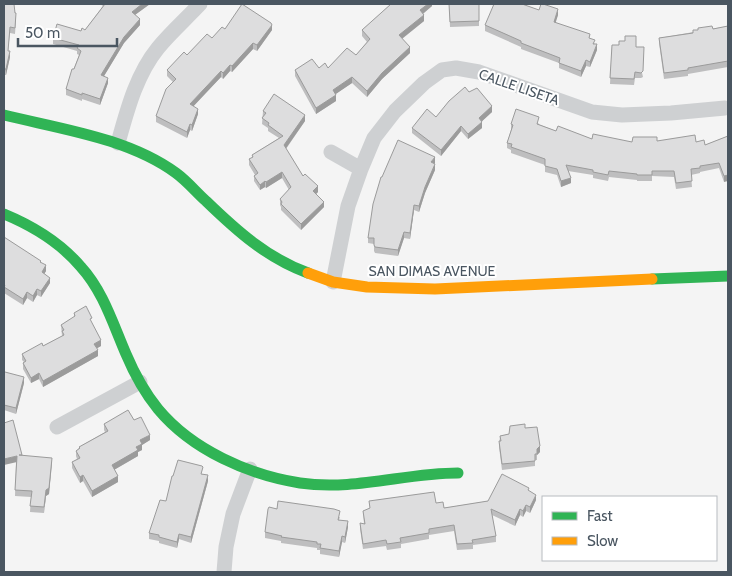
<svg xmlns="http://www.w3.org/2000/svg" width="732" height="576" viewBox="0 0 732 576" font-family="Cabin,sans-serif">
<rect width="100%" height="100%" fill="#f4f4f4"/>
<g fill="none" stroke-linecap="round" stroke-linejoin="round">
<path stroke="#ced0d2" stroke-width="15" d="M118 143C127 111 136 75 158 48 170 33 186 19 200 4
M331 152 361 169
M333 282 348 206 361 169 374 138 395 111 424 83 442 70 456 68 479 72 592 112 622 115 671 113 725 108
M57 427 140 382
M224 572 226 547 233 514 250 469"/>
<path stroke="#30b455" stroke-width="11" d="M4 115C61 129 128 138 176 173 187 181 196 192 206 201 237 231 267 258 308 273
M4 214C33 226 60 242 81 267 103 291 113 324 126 354 134 373 145 393 158 409 192 450 249 475 300 483 354 491 405 473 458 473
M652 279 728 276"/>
<path stroke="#ff9f0a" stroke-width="11" d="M308 273 333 282 367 287 435 289 652 279"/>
</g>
<path fill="#bebebf" d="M4 4 14 10 16 19 15 34 10 33 8 51 10 57 6 75H5Z
M100 4H150L135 15 140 25 124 43 104 76 108 83 100 105 82 99V101L66 95V89L79 55 77 54V51L53 44V38L85 30 103 6Z
M389 4H432V6L423 14 424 21 402 39 410 53 382 79 367 97 352 83 335 94 336 101 316 114 295 76V70L328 68 356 55 367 42 362 36V30L390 5Z
M449 4H479V26L450 27Z
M539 10 558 15 555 22 590 39 595 44 597 50 590 67 586 66 581 77 559 68V63L521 49V47L485 31V25Z
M728 26V67L688 74V76L664 79 659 43V38Z
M225 29 272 30 257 51 253 49 232 72 230 71 223 79 221 77 193 106 198 114 192 131 190 130 187 138 156 122V116L173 82 167 76V70L187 55Z
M612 45 636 47 643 77 641 78H635L634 85 610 84Z
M469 92 492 112 481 122 482 128 468 139 461 131 441 156 412 133V128L436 117Z
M263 111 305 121 286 149 303 176 318 192 316 194 324 207 301 230 281 210V207L280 205V199L289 190 282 178 266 188 265 187 260 190 254 181V176L255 175 249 165V159L252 158V155L279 138 268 131V128L262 124Z
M539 123 538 124 556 131 592 139 632 142 657 141 696 142 705 145 728 136 724 182 719 168 700 172V173L691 175 692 187 676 189 674 177 652 176V181H637V180L609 177 608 181 593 178V175L568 171 571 183 561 187 557 175 545 172V165L511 153V150L507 148V143L511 130V124Z
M435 163 434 164 435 170 425 193 419 212 414 210 410 239 404 238 398 256 375 253 374 251V244L368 243V238L382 177Z
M4 237 41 262 46 271 44 274 50 283 41 297 37 295 33 302 27 298 23 305 4 293Z
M74 313 92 324 101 346 97 348 98 356 43 387 39 379 31 383 23 369V363L24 362 22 360V354L43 346 62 336 61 325 74 317Z
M4 373 24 383 16 414 4 410Z
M134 420 150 440 142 445V450L138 452V456L114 470 118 482 92 497 83 481 80 483 72 468V462L77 459 76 456V451L79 448V447L105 432 104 430V424Z
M525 428 540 452 537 455V460H535V466L502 470 499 447 500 436 509 434Z
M22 455 52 464 49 494 46 496 44 513 30 512 31 497 15 496 16 462Z
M203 474 208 481 191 543 179 539 177 548 159 543V541L149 539V533L166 501Z
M529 491 536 500 530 513 526 511 523 517 520 515 515 526 492 515 496 536V542L473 545V549L457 550 454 531 429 535V539L401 544V548L387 550 386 546 363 549 360 529V523L364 524 363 511 370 508 369 501 436 503 444 508 488 501Z
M340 517 339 520 348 527 345 543 342 542 339 557 320 554V550H317V548L281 543V541L265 538V532Z"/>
<path fill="#9b9b9b" d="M142 4H150L132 17V12Z
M428 4H432V6L420 16V10Z
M558 9V15L554 28V22Z
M424 15V21L399 41V35Z
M140 19V25L124 43 101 81V75L124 37Z
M272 25V30L257 51V45Z
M253 43V49L232 72V66Z
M597 44V50L590 67V62Z
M410 47V53L382 79 367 97V91L382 73Z
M10 51V57L6 75V69Z
M586 60V66L581 77V71Z
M230 65V71L223 79V73Z
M221 71V77L190 110V104Z
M352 77V83L333 96V90Z
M108 78V83L100 105V99Z
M336 95V101L316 114V108Z
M492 106V112L479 124V118Z
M198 109V114L192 131V125Z
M305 115V121L284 151V145Z
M482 122V128L468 139V134Z
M190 124V130L187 138V132Z
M461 126V131L441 156V150Z
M435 157V163L431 168V162Z
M435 164V170L425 193 419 212V206L425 187Z
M282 172V178L266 188V182Z
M728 175V181L724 182V176Z
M571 178V183L561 187V181Z
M265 181V187L260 190V185Z
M318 186V192L313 197V191Z
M324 202V207L301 230V224Z
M414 205V210L410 239V233Z
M404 232V238L398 256V250Z
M46 265V271L42 278V272Z
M50 278V283L41 297V291Z
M37 289V295L33 302V296Z
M27 292V298L23 305V299Z
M101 340V346L94 350V344Z
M98 350V356L43 387V381Z
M39 373V379L31 383V378Z
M24 377V383L16 414V408Z
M150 435V440L142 445V450L138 452V456L112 471V465L140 440Z
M540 446V452L537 455V449Z
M17 456V462L4 465V459Z
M52 458 49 494 46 496 44 513 46 490Z
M83 475V481L80 483V477Z
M208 475V481L191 543V537Z
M118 476V482L92 497V491Z
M536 495V500L530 513V507Z
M526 505V511L523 517V511Z
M520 509V515L515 526V520Z
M348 521V527L345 543V537Z
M179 534V539L177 548V542Z
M342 536V542L339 557V551Z"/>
<path fill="#ddddde" stroke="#9b9b9b" d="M4 4H14L15 13H16L15 28 10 27 8 51H10L6 69H5L4 75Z
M105 4H142L132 12 140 19 124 37 101 75 108 78 100 99 82 93V95L66 89 72 69H74L81 51 77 48 79 45 53 38 57 24 81 31 82 28 85 30Z
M242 4 271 23 272 25 257 45 253 43 232 66 230 65 223 73 221 71 190 104 198 109 192 125 190 124 187 132 156 116 166 89 176 79 167 70 184 52 187 55 207 34 212 38 222 27 225 29Z
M391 4H428L420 10 424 15 399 35 410 47 382 73 367 91 352 77 333 90 336 95 316 108 295 70 312 59 319 68 325 63 328 68 347 48 356 55 370 39 362 30Z
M449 4H479V21L450 22Z
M494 4H522L539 10 541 4H543L558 9 554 22 590 34 589 38 595 40 593 44H597L590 62 586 60 581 71 559 63 560 58 521 43V41L485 25Z
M712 26 713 29 728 26V61L688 68V70L664 73 659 38 693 33V30H698V28Z
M625 36H636V47H644L643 71 641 73 635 72 634 79 610 78 612 45H619V41H625Z
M465 87 469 92 477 88 492 106 479 118 482 122 468 134 461 126 441 150 412 128 427 109 436 117 449 101Z
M274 94 305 115 284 145 303 176 305 174 318 186 313 191 324 202 301 224 281 204 282 202 280 199 291 187 282 172 266 182 265 181 260 185 254 176 258 173 249 159 253 157 252 155 283 136 268 125 269 123 262 118 266 113 263 111Z
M516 109 539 117 537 124 556 131 558 126 592 139 593 134 632 142 633 137H657V141L695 135 696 142 704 140 705 145 728 136V175L724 176 719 163 700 166V168L691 169 692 181 676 183 674 171H652V175H637V174L609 171 608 175 593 172V170L566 165 571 178 561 181 557 169 545 166V159L511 147 512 144 507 143 513 125 511 124Z
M398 140 435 157 431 162 435 164 425 187 419 206 414 205 410 233 404 232 398 250 375 247 374 245V238H368L373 204 381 177H382Z
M4 237 41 261 40 262 46 265 42 272 50 278 41 291 37 289 33 296 27 292 23 299 4 287 5 285 4 284Z
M86 306 92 318 90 319 101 340 94 344 98 350 43 381 39 373 31 378 23 363 26 361 22 354 42 343 43 346 64 335 62 331 64 330 61 325 75 316 74 313Z
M5 372 24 377 16 408 4 405V373Z
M128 410 134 420 141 417 150 435 140 440 142 444 136 447 138 450 112 465 118 476 92 491 83 475 80 477 72 462 80 458 76 451 80 448 79 447 108 431 104 424Z
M13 420 22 455H19L52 458 49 488 46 490 44 507 30 506 32 491 15 490 17 456 4 459V423Z
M525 424V428L537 427 540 446 537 449V454H535V461L502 464 499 441H501L500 436 509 434 510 426Z
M178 460 202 466 203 467 201 474 208 475 191 537 179 534 177 542 159 537V535L149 533 160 500 166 501 172 476H173Z
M502 474 529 488 528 490 536 495 530 507 526 505 523 511 520 509 515 520 491 509 496 536 472 540 473 543 457 544 454 525 429 529V533L400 538 401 542 387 544 386 540 363 544 360 523 365 524 363 511 370 508 369 501 434 492 436 503 443 502 444 508 488 501Z
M278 501 334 509 340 511 338 520 348 521 345 537 342 536 339 551 320 548 321 544H317V542L281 537 282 536 265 532 268 509 269 507 277 509Z"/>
<g text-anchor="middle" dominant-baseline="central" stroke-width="4" stroke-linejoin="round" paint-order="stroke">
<g font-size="14" fill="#4a5661" stroke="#fff">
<text transform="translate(519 87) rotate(19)">CALLE LISETA</text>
<text x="432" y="271">SAN DIMAS AVENUE</text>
</g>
</g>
<rect width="732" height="576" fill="none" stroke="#4a5661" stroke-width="10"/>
<rect x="542" y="496" width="175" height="65" fill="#ffffff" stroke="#b7bbc0"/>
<rect x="552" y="512" width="25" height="8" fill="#30b455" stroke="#b7bbc0"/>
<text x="587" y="521" font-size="15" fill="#4a5661">Fast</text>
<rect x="552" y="537" width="25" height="8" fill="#ff9f0a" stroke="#b7bbc0"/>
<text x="587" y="546" font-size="15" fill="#4a5661">Slow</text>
<path d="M18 38v8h99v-8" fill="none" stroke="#4a5661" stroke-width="2.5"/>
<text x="25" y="38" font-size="15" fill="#4a5661" stroke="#ffffff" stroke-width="4" paint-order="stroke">50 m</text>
</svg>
